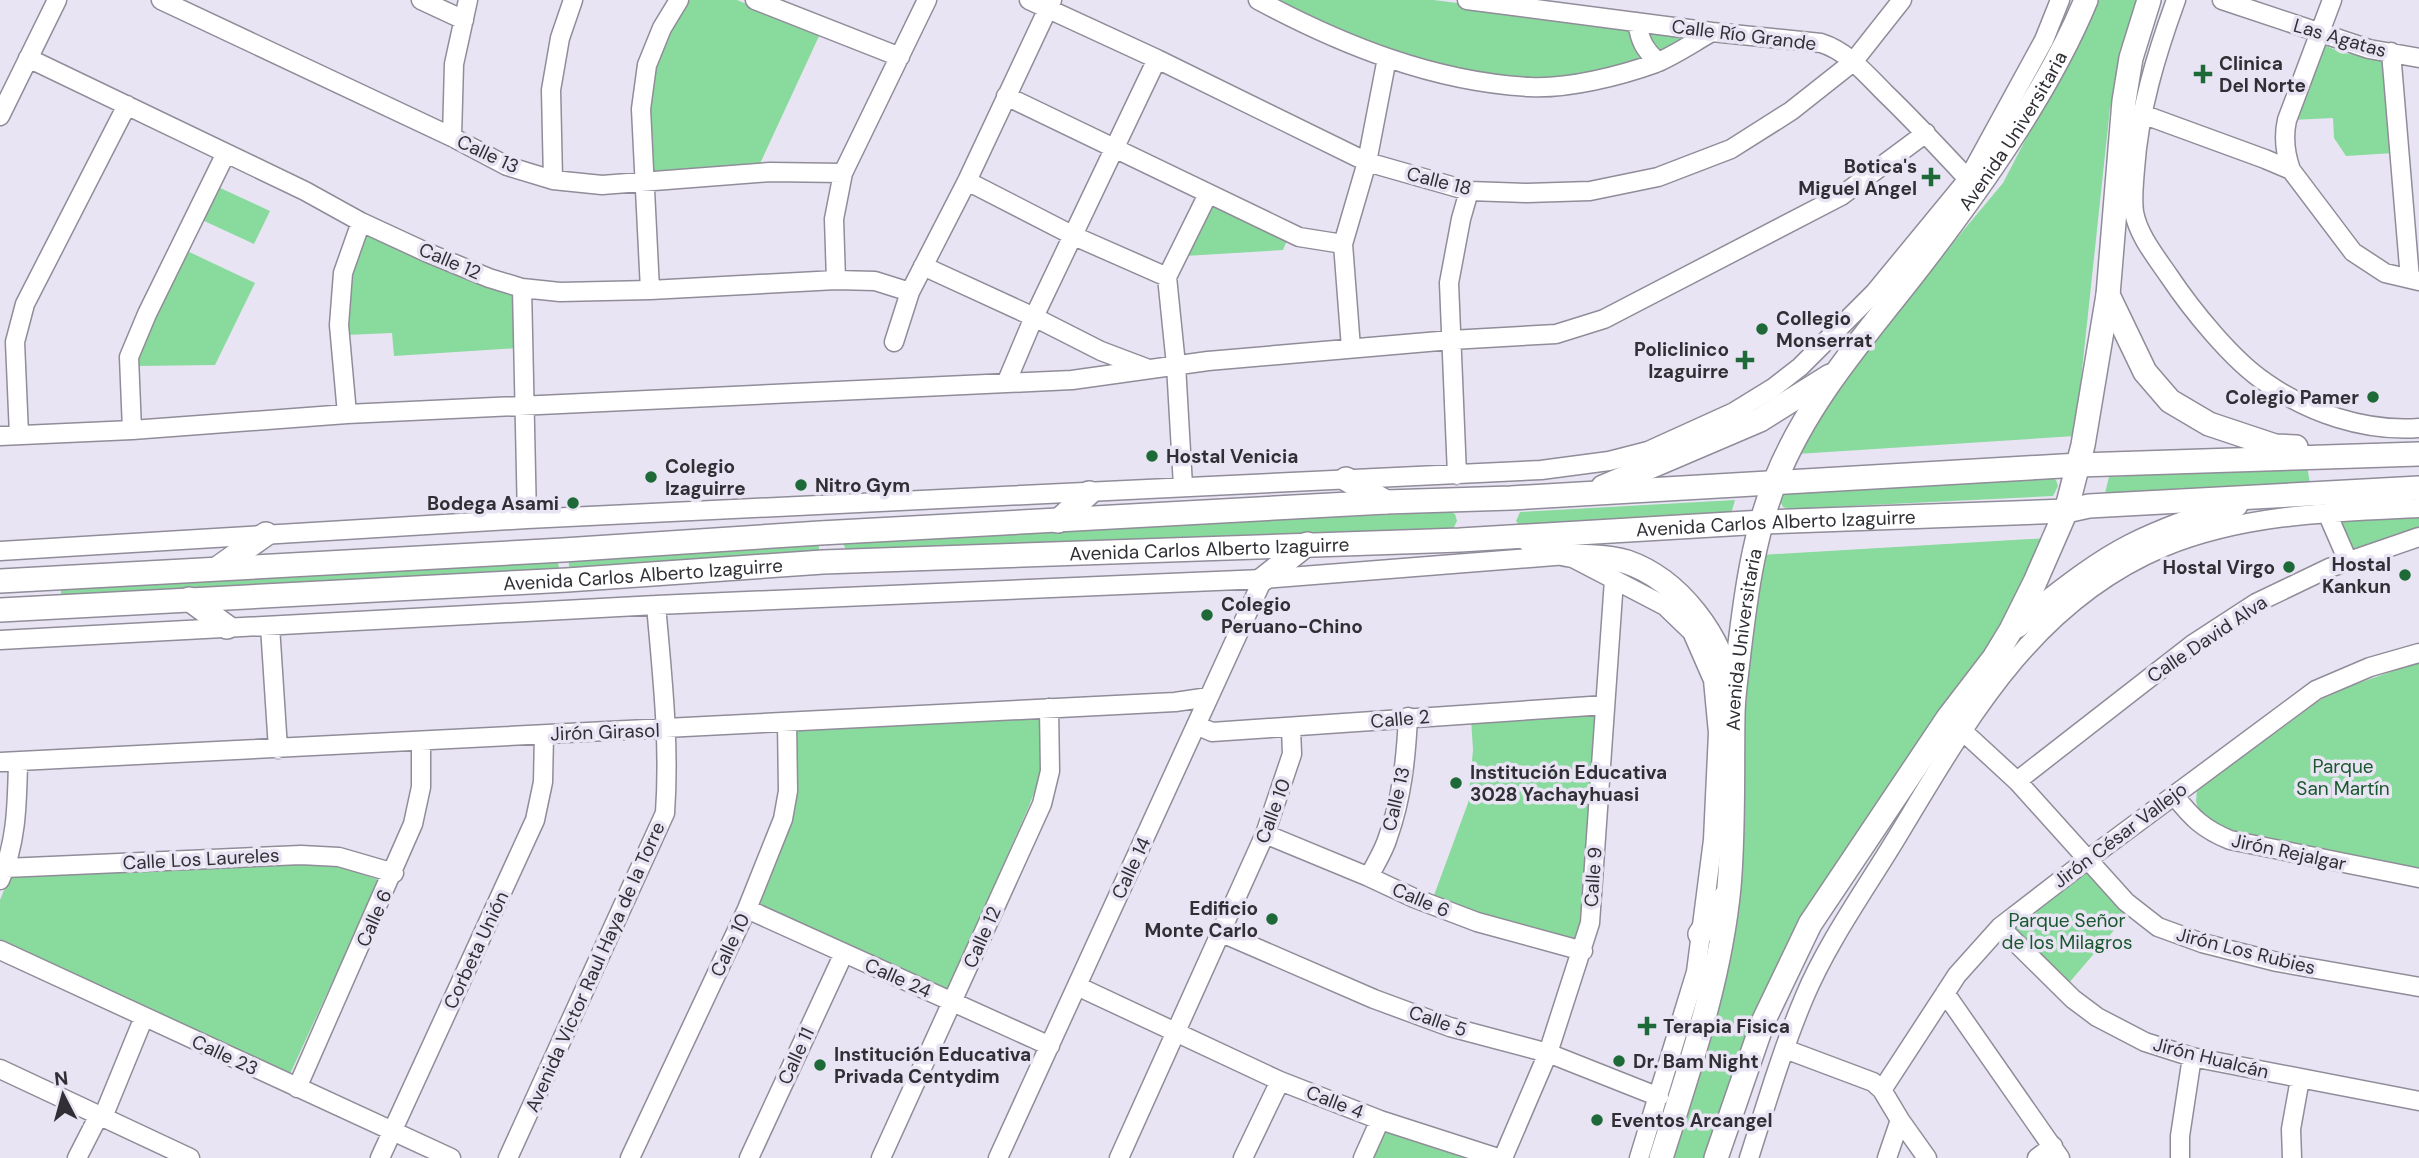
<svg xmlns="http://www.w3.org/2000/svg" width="2419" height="1158" viewBox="0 0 2419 1158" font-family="'DM Sans',sans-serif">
<rect width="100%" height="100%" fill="#e9e4f3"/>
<path fill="#89da9d" d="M686 0H737L820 34 758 168 651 171 648 103 655 58Z
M1274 0H1434L1695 34 1649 59 1593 76 1526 80 1467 73 1389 51 1317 25Z
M2098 0H2142L2110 108 2075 436 1797 454 1834 385 2003 183Z
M2322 44 2340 52 2389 62 2394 153 2346 156 2334 138 2333 118 2292 120Z
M216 186 270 211 254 244 200 219Z
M1212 199 1288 238 1283 250 1185 256Z
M364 229 518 292V348L394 356 392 333 345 335 346 286Z
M185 250 255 283 215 365 136 366 143 340Z
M2307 466 2310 483 2105 493 2109 477Z
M2051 478 2056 480 2058 486 2053 496 1789 509 1783 507 1780 501 1783 495 1788 492Z
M1735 500 1731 514 1522 528 1516 521 1520 512Z
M1451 512 1455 514 1457 521 1453 529 844 556 846 550 841 539Z
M2419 514V530L2350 553 2334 518Z
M2047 538 2006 624 1826 883 1709 1158H1670L1692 1088 1743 744 1754 604 1761 555Z
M819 544V553L570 574 568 557Z
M557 558 560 573 61 599V586Z
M2419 662V870L2249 837 2219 828 2199 812 2196 801 2197 790 2320 700 2353 685Z
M1599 711 1583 917 1578 943 1482 916 1433 898 1468 803 1473 750 1471 719Z
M1041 715 1044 767 1029 806 948 991 751 908 793 810 789 733 797 726Z
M326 861 379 880 290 1074 0 940V900L10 875Z
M2087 870 2128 914 2068 984 2012 928Z
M1383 1126 1484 1158H1368Z"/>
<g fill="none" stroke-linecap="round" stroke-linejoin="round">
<g stroke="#908c99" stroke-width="21">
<path id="minor" d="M161 0 452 137 507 166 553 180 602 185 770 172 843 173
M421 0 464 20
M755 0 900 57
M1029 0 1157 59 1367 162 1469 191 1527 193 1590 191 1658 177 1731 149 1791 111 1853 62 1902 0
M1258 0C1342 45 1434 82 1530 87 1568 89 1620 76 1656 63 1675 55 1694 42 1712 32
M1467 0 1712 32 1821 43C1847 51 1866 74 1885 93 1914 121 1941 150 1968 179
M2176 0C2156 55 2139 111 2135 169 2134 183 2132 198 2134 212 2138 235 2156 257 2169 276 2191 309 2232 360 2265 382 2309 413 2365 432 2419 428
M2222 0 2369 49 2419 58
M2332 0 2287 120C2283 138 2285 153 2291 170L2353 252 2385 273 2419 281
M1637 22C1640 41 1644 49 1658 62
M2391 52 2410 279
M28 58 305 191 361 222 428 253 489 278 522 288 560 292 650 290 836 280 875 281 910 292
M1006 96 1299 237 1343 244
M2142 114 2265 159 2291 170
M0 116 57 0
M452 137 454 64 468 0
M553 180 551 90 560 38 573 0
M967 181 1074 236 1167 277
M923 266 1034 317 1101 351 1146 368
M836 280 834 219 843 173 927 0
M522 288 527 519
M650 290 641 109 647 65 662 28 679 0
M894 342 910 292 967 181 1052 0
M1351 348 1343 244 1367 162 1387 58
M1007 381 1034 317 1157 59
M347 414 339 325 343 273 361 222
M132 430 129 357 147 314 226 153
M19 435 15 342 25 304 127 105
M0 436 132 430 347 414 1072 380 1208 361 1451 340 1556 334 1604 319 1841 196 1926 133
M1457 475 1449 283 1461 219 1469 191
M1183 486 1176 365 1167 277 1208 194
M2327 513 2348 561
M0 551 527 519 1541 470 1609 461 1648 451 1734 412 1773 388 1800 367 1875 292 1968 179 2044 40 2060 0
M270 626 278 749
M0 640 656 605 1263 579 1567 555 1665 606 1692 632 1713 680 1718 733 1713 840 1696 972 1639 1158
M1955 724 2017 781 2126 902 2158 927 2202 943 2277 962 2419 987
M1196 725 1212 732 1605 705
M0 762 1175 702 1209 697
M2017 781 2193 644 2256 603 2329 568 2419 537
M2174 795C2192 818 2203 829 2230 840L2419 878
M1265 834 1369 877 1414 898 1477 922 1583 951
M5 868 301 855 339 857 394 873
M1369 877C1375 864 1384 851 1388 837 1402 798 1406 758 1408 717
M0 880C17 843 17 802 18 762
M747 909 1050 1046
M2000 927 2073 999 2097 1017 2145 1042 2192 1057 2419 1101
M1222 933 1374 999 1450 1027 1548 1053 1659 1097
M0 950 451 1158
M1077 986 1280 1081 1380 1120 1498 1158
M1945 993 2060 1158
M1785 1049 1873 1082 1882 1090 1900 1120 1927 1158
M0 1069 190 1158
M297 1088 413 824 421 787V741
M1882 1090 1957 975 2000 927 2087 860 2316 690 2370 667 2419 653
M103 1117 144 1017
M77 1158 99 1115
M380 1158 535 820 543 782 544 735
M508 1158 665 813C670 743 662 674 656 605
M630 1158 747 909 783 819 788 791 787 722
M749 1158 844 953
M881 1158 1042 804 1050 771 1049 708
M998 1158 1263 579
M1119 1158 1265 834 1292 754 1291 728
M1243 1158 1280 1081
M1363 1158 1380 1120
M1503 1158 1548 1053 1590 923 1614 580
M1749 1158C1766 1105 1782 1050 1804 998 1826 945 1864 891 1894 842 1965 725 2030 603 2164 547 2244 514 2334 512 2419 508
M1887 1158 1900 1120
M2037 1158 2053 1146
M2180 1158V1136L2192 1057
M2292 1158 2291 1129 2300 1079"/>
</g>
<g stroke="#908c99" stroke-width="26">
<g id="major">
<path d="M2108 295 2145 372 2170 401 2209 424 2275 446 2296 447"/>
<path d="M1346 479 1386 502"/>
<path d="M1603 487 1760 420 1830 376"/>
<path d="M1058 521 1089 493"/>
<path d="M1529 540C1541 545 1556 553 1569 555 1590 558 1606 555 1627 562 1679 580 1722 637 1730 690"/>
<path d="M218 568 266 534"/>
<path d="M1263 579 1307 544"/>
<path d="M0 581 563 550 820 533 1386 502 1511 498 2079 465 2419 454"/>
<path d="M189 599 227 627"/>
<path id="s1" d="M0 610 567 580 823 562 1460 540 1763 522 2066 511 2089 506 2419 488"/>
<path d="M2017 626C2054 598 2090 567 2131 546 2165 529 2201 517 2236 505"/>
<path d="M1700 934 1725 897"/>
<path id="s2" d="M1661 1158C1689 1069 1720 981 1729 887 1734 830 1732 773 1733 716 1733 695 1737 673 1739 652 1746 593 1754 534 1776 479 1809 397 1868 333 1921 264 1981 186 2049 90 2086 0"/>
<path d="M1716 1158 1763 1022 1810 924 1948 718 1994 658 2011 630 2035 582 2066 511 2083 445 2108 295 2124 101 2131 58 2149 0"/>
</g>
</g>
<use href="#minor" stroke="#fff" stroke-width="18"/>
<use href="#major" stroke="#fff" stroke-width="23"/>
</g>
<g fill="#1e6938" stroke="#e9e4f3" stroke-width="2.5">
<path d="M2199.5 63.5h7v7h7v7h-7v7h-7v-7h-7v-7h7z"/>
<path d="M1927.5 166.5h7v7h7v7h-7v7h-7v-7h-7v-7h7z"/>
<circle cx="1762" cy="329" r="7"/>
<path d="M1741.5 349.5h7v7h7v7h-7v7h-7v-7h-7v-7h7z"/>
<circle cx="2373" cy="397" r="7"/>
<circle cx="1152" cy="456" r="7"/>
<circle cx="651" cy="477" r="7"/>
<circle cx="801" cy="485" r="7"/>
<circle cx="573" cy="503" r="7"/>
<circle cx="2289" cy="567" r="7"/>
<circle cx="2405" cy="575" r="7"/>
<circle cx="1207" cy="615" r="7"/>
<circle cx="1456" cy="783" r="7"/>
<circle cx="1272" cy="919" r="7"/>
<path d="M1643.5 1015.5h7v7h7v7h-7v7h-7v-7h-7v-7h7z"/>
<circle cx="1619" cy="1061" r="7"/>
<circle cx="820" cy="1065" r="7"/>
<circle cx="1597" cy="1120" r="7"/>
</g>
<g text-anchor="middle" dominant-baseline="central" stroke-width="7" stroke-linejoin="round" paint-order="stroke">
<g font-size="19" fill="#312f35" stroke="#e9e4f3">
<text transform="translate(1744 35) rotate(7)">Calle Río Grande</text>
<text transform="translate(2340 38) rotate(16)">Las Agatas</text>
<text stroke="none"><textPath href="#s2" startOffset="1115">Avenida Universitaria</textPath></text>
<text transform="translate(488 154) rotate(25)">Calle 13</text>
<text transform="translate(1439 181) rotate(14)">Calle 18</text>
<text transform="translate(450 261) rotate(23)">Calle 12</text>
<text stroke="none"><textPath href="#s1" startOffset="1778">Avenida Carlos Alberto Izaguirre</textPath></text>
<text stroke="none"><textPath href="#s1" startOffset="1211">Avenida Carlos Alberto Izaguirre</textPath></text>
<text stroke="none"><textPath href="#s1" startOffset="644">Avenida Carlos Alberto Izaguirre</textPath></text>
<text transform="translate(2207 639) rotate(-34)">Calle David Alva</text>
<text stroke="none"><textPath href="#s2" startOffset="528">Avenida Universitaria</textPath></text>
<text transform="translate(1400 719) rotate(-5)">Calle 2</text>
<text transform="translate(605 732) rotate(-2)">Jirón Girasol</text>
<text transform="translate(1396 799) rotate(-77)">Calle 13</text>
<text transform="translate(1273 811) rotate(-70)">Calle 10</text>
<text transform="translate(2120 835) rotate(-37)">Jirón César Vallejo</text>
<text transform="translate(2289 852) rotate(12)">Jirón Rejalgar</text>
<text transform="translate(201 859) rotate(-3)">Calle Los Laureles</text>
<text transform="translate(1131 868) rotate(-65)">Calle 14</text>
<text transform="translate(1593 877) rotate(-86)">Calle 9</text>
<text transform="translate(1421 900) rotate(23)">Calle 6</text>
<text transform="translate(374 918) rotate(-66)">Calle 6</text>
<text transform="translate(982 937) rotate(-66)">Calle 12</text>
<text transform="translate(730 945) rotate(-65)">Calle 10</text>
<text transform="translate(476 950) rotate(-65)">Corbeta Unión</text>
<text transform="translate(2246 951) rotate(14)">Jirón Los Rubies</text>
<text transform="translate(595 967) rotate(-66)">Avenida Victor Raul Haya de la Torre</text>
<text transform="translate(898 978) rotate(24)">Calle 24</text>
<text transform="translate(1438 1021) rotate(19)">Calle 5</text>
<text transform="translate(225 1055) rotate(25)">Calle 23</text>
<text transform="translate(796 1056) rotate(-65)">Calle 11</text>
<text transform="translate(2211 1058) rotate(14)">Jirón Hualcán</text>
<text transform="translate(1335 1102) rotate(21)">Calle 4</text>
</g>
<g font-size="19" font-weight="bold" fill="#312f35" stroke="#e9e4f3" text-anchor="start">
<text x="2219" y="63">Clinica<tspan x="2219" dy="22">Del Norte</tspan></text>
<text x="1917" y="166" text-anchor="end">Botica's<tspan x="1917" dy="22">Miguel Angel</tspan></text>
<text x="1776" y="318">Collegio<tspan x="1776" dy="22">Monserrat</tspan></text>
<text x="1729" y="349" text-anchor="end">Policlinico<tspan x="1729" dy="22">Izaguirre</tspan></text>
<text x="2359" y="397" text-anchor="end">Colegio Pamer</text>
<text x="1166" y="456">Hostal Venicia</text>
<text x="665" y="466">Colegio<tspan x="665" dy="22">Izaguirre</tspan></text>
<text x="815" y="485">Nitro Gym</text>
<text x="559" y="503" text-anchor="end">Bodega Asami</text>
<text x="2391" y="564" text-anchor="end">Hostal<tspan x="2391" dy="22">Kankun</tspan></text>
<text x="2275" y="567" text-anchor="end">Hostal Virgo</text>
<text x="1221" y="604">Colegio<tspan x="1221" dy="22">Peruano-Chino</tspan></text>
<text x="1470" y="772">Institución Educativa<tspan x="1470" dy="22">3028 Yachayhuasi</tspan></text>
<text x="1258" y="908" text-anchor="end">Edificio<tspan x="1258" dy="22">Monte Carlo</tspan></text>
<text x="1663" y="1026">Terapia Fisica</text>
<text x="834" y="1054">Institución Educativa<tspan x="834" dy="22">Privada Centydim</tspan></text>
<text x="1633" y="1061">Dr. Bam Night</text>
<text x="1611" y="1120">Eventos Arcangel</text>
</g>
<g font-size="19" fill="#19572e" stroke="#e9e4f3">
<text x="2343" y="766">Parque<tspan x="2343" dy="22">San Martín</tspan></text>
<text x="2067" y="920">Parque Señor<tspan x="2067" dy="22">de los Milagros</tspan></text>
</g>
</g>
<g transform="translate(63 1095) rotate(354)" stroke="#e9e4f3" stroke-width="5" paint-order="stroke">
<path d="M0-5L12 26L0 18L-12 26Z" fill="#312f35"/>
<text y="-10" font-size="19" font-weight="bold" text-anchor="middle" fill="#312f35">N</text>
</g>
</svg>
